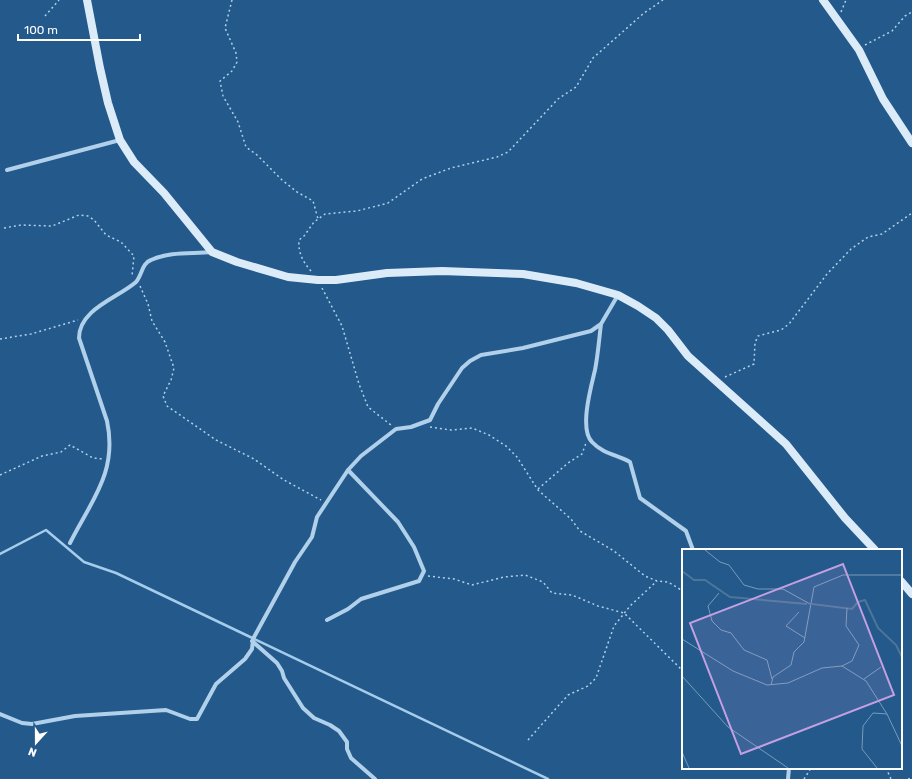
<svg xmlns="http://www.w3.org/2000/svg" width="912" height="779" viewBox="0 0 912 779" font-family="Rubik,sans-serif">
<rect width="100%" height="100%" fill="#23598b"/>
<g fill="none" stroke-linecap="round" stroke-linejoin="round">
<path stroke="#a5cceb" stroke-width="2.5" d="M0 554 46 530 84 562 116 573 548 779"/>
<path stroke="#b1d0ea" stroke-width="1.5" stroke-dasharray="2 3" stroke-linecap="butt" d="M232 0 225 28 236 53 237 62 232 71 220 81 223 96 238 122 246 147 257 155 282 180 297 192 313 201 318 219
M841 12 846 0
M45 16 59 0
M865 45 892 31 905 16 912 12
M4 228 21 225 52 226 79 215 88 216 94 220 106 235 121 242 134 256 132 276
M311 271C303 262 298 253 299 240L304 236 314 222 325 214 357 211 388 203 422 179 451 168 497 157 508 152 558 99 576 87 593 58 644 13 663 0
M140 286 148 304 152 321 165 342 174 368 171 380 163 396 167 406 216 440 254 459 284 480 321 500
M322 288 342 326 359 384 368 407 391 425
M0 339 31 334 78 320
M725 377 754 364 755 343 758 336 781 330 789 324 827 274 851 249 868 237 882 234 912 213
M430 427 451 430 472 428 489 435 506 446 517 457 538 490 571 519 580 531 614 551 645 576 657 581 668 582 683 591
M0 475 42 456 61 452 70 445 93 458 103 459
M538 489 568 463 582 454 586 443
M428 576 454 579 472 585 504 577 525 575 543 582 552 593 572 595 598 606 624 613 683 671
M528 740 568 695 588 686 596 678 614 626 630 606 657 581
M886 768 891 779
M804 779 811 768
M908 779 912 778"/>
<path stroke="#b1d0ea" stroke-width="4" d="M7 170 120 140
M601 324C599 340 598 355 595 370 591 387 579 429 592 442 602 453 617 455 630 462L640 498 686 531 693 550
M70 543C91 501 118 472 107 421L79 338C79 309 118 298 136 282 142 275 142 263 151 260 171 251 191 254 212 252
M327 620 348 609 361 599 419 581 424 571 414 547 398 522 348 470
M252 641 277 663 282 671 284 678 303 708 314 718 330 725 339 731 347 742V749L351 758 375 779
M0 714 22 723 32 724 75 716 166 710 190 719H197L216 684 245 659 252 649 253 639 295 562 312 537 317 517 348 470 361 456 396 429 411 427 430 420 438 404 462 368 470 361 481 355 523 348 591 331 601 324 618 295
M788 779 789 768"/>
<path stroke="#dcebf8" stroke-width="8" d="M87 0 100 68 108 103 120 140 134 162 164 193 212 252 237 262 288 277 318 280H336L387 273 442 271 523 274 576 283 618 295 638 306 656 318 668 330 688 356 786 444 845 518 875 550
M823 0 859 50 883 99 912 143
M901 581 912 594"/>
</g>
<g transform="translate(682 549)">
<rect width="220" height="220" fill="#23598b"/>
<path fill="none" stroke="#4f7598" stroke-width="2" d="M0 22 12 31H23L48 48 125 55M130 55 170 60 176 53 183 51 196 79 214 96 220 108"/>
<path fill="none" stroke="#7b9bb9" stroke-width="1" d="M23 1 38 13 47 16 62 36 76 40H101L128 55M37 44 26 57 30 72 39 81 49 84 62 101 85 111 90 130M117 63 104 77 123 89M0 90 51 122 85 136 106 134 140 119 160 117 184 132 205 165 220 197M160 117 170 112 177 96 164 77 165 59M0 127 46 178 106 219M182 130 199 118M89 136 91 128 109 116 112 103 122 93 132 38 161 26H220M0 203 7 219M195 219 180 200 181 177 191 164 205 165"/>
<path fill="#c4a0e2" fill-opacity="0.15" stroke="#c4a0e2" stroke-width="2" d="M161 15 212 146 59 205 8 74Z"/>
<rect width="220" height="220" fill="none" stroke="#fff" stroke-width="2"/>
</g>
<g transform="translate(36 743) rotate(201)" stroke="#23598b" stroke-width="3" paint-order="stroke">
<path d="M0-3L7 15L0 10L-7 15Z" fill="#ffffff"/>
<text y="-6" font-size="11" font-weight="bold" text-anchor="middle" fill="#ffffff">N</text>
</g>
<path d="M18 34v6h122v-6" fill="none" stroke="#ffffff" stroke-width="2"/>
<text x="24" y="34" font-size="12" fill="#ffffff" stroke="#23598b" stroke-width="3" paint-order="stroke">100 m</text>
</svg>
